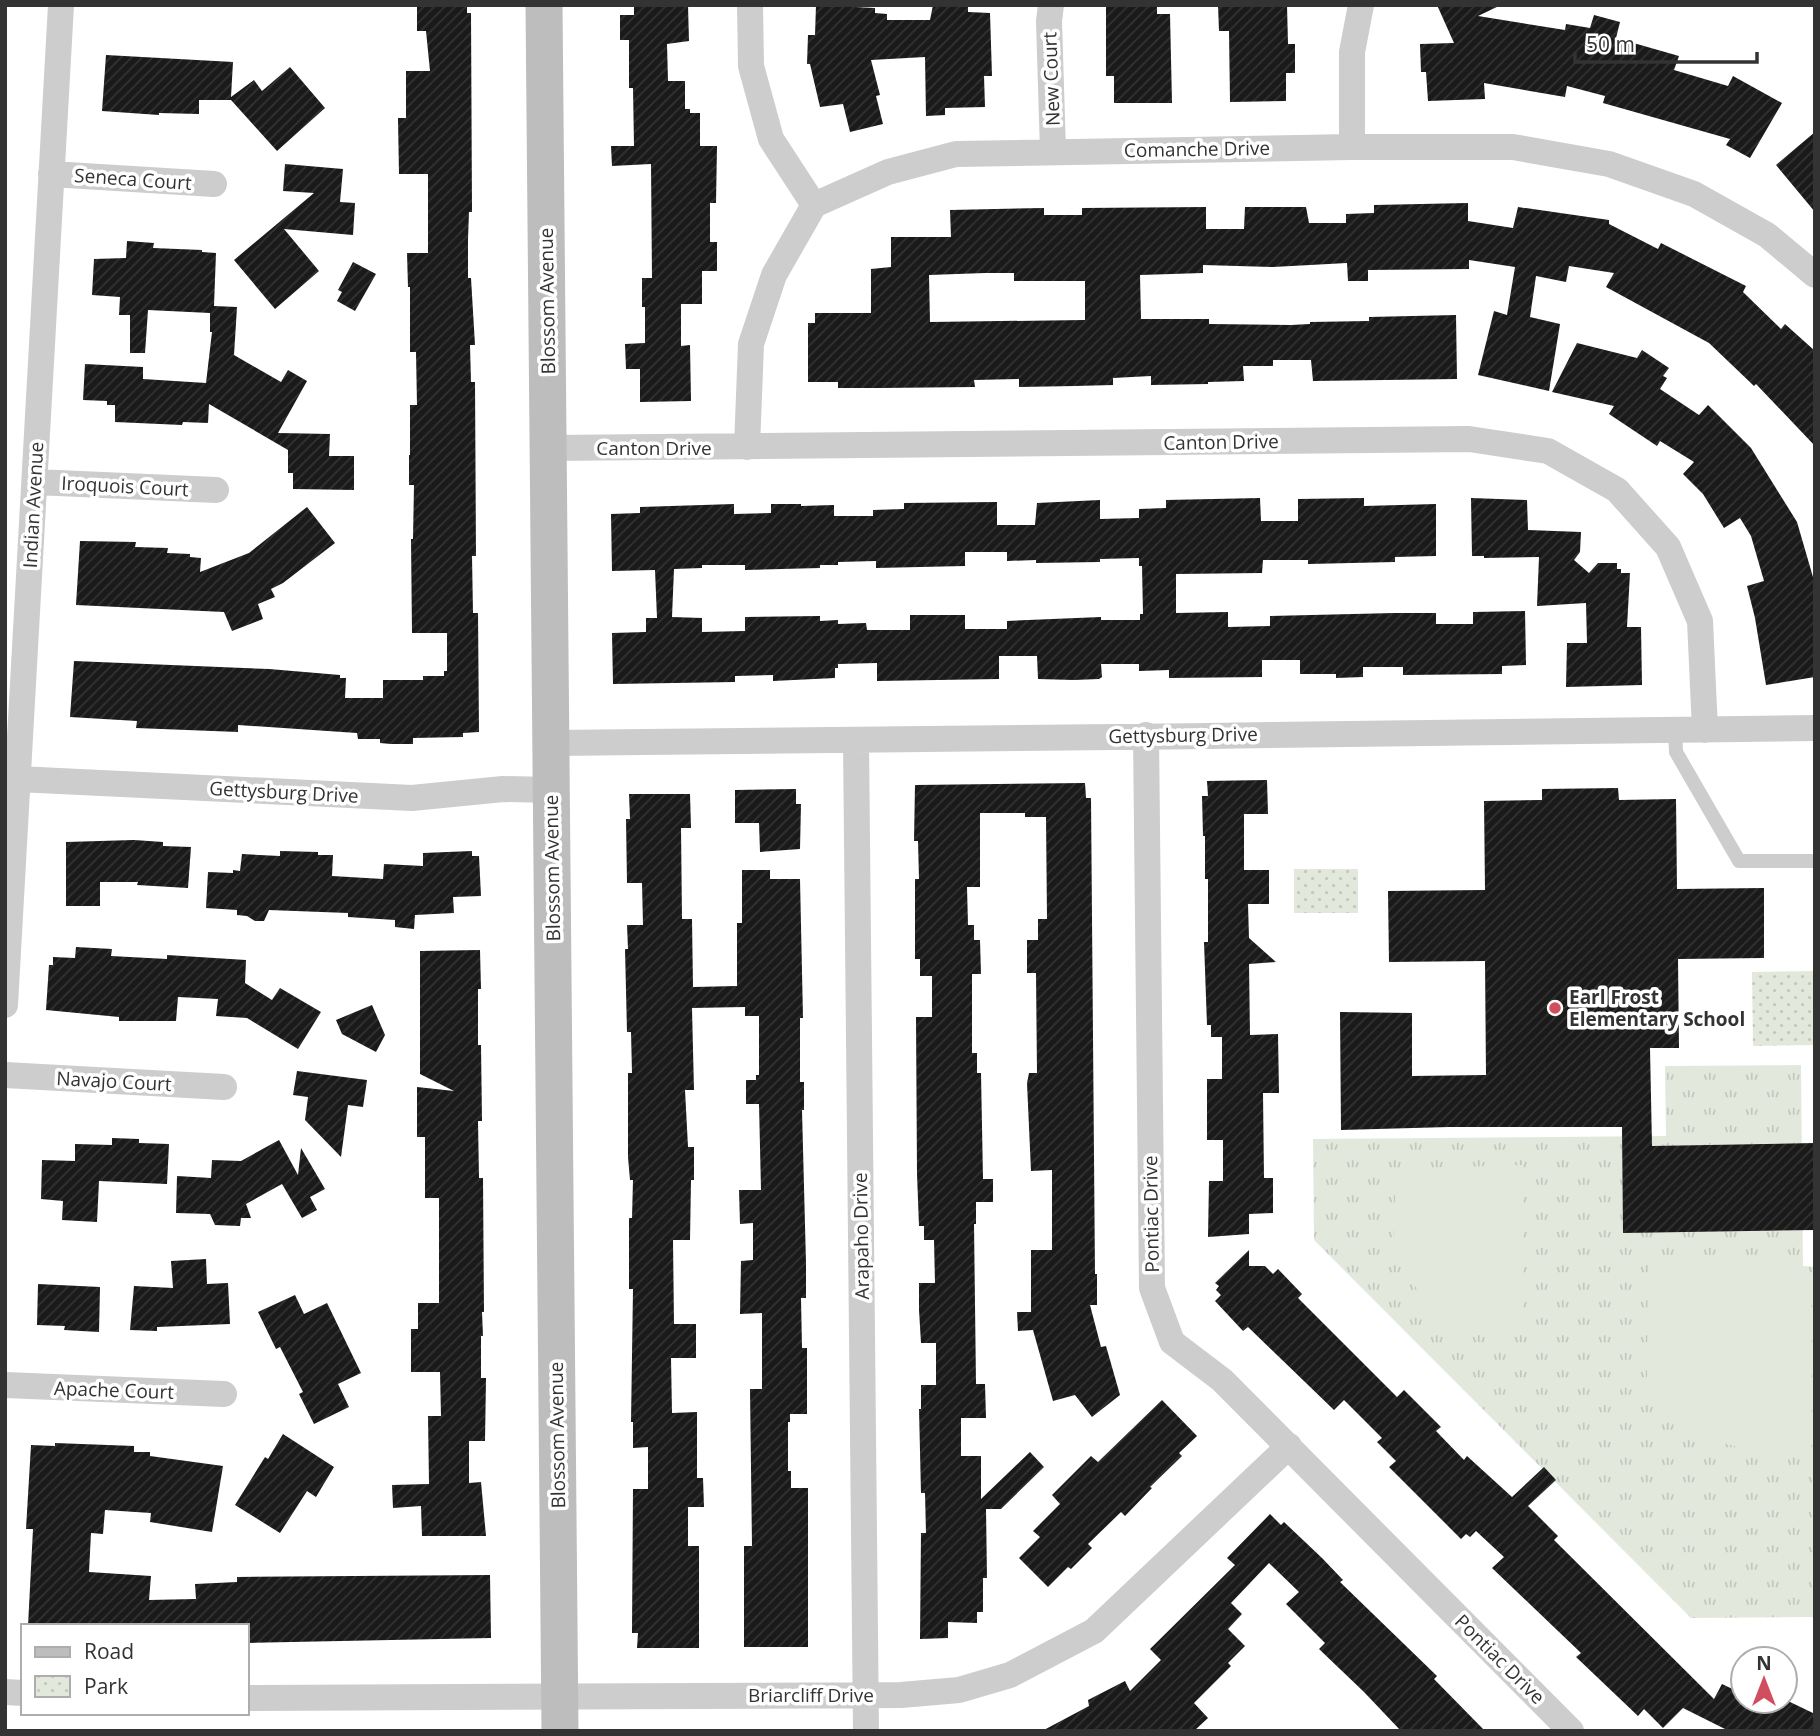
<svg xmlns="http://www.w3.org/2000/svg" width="1820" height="1736" viewBox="0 0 1820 1736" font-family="'Open Sans',sans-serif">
<defs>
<pattern id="grass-tufts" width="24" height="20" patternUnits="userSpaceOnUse" patternTransform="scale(1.75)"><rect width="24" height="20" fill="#e3e8dd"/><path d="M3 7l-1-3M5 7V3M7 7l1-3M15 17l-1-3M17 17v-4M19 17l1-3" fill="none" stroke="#c3c7be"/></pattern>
<pattern id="park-dots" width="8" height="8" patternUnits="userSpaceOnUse" patternTransform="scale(1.75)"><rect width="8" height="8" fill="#e3e8dd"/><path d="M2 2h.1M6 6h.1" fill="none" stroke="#c3c7be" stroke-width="1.8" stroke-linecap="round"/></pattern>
<pattern id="building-hatch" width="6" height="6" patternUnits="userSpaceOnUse" patternTransform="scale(1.75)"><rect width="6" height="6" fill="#1a1a1a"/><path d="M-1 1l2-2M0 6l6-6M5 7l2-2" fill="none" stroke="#333"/></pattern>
</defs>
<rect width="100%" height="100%" fill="#fff"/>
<path fill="url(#grass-tufts)" d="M1801 1065 1803 1266 1815 1267V1617L1691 1618 1314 1240 1313 1139 1666 1136 1665 1066Z"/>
<path fill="url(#park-dots)" d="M1294 869H1358V913H1294Z
M1815 971V1045L1753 1046 1752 972Z"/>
<path fill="#e3e8dd" d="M1522 1165 1523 1331 1477 1332 1430 1319 1394 1239 1396 1169Z
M1648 1260 1784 1262 1811 1290V1452L1769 1455 1696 1436 1647 1385Z"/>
<path fill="url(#building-hatch)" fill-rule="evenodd" d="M417 5H467V13H471L472 212H469L468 239V278H471L475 345H470L471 382H475L476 556H472L473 613H478L479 732 463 733V737L413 738V744H391L380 743V739H358L357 733 238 725V732L136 728 137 721 70 717 74 661 269 669 340 675V678H346L345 698H383V680H423V676H444V671H447V633H412L411 539H413L414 485H409V455H410V405H417L416 352H410V287H408L407 253H428V174H399L398 118H406V71H430L426 31H417Z
M634 5H688L689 41 667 44 668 81H685V109H690V113H700V146H717L716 203H710V242H717V271H702V304H681V346L690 345 691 401 640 402V369H626L625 344 645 343V307H642V278H652L651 164 612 166 611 146H634L633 88H629V40H620V15H634Z
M816 5 875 8V13L887 14V20H930L933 5H968V12L990 13 992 76H984L985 107 945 108V115L926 116 925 57 871 60 880 95 876 96 883 124 850 132 843 104 820 107 810 64H807L808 35H815Z
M1106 5H1157V14H1170L1172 103H1114V76H1106Z
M1218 5H1287L1288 44H1295V73H1286V101L1230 102 1229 31H1219Z
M1437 5H1501L1478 16 1565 30 1566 24 1590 28 1594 15 1620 22 1616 38 1679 56 1674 70 1728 86 1733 76 1782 103 1750 158 1726 145 1730 139 1603 103 1605 96 1567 86 1565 97 1484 83 1485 99 1428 101 1426 72H1421L1420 44 1454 43Z
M106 55 233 62 231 97 254 80 262 91 290 67 325 108 277 151 231 100H199V114L159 113V115L102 111Z
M1815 132V212L1776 165Z
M285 164 343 169 340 202 355 203 353 235 284 229 319 271 275 309 234 260 314 193 283 191Z
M1468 203V221L1513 228 1518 207 1609 220V224L1658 249 1661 243 1746 286 1743 292 1781 329 1785 324 1815 351V446L1756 384 1754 386 1709 343 1606 287 1614 273 1569 266 1566 282 1536 276 1530 317 1560 324 1549 391 1478 375 1494 311 1507 315 1515 267 1469 260V269L1368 270V281H1348L1347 263 1273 267 1203 265V273L1140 275 1141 319H1209V324L1291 325 1310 324V322L1369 321V317L1456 315 1457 379 1313 381 1311 360H1273V366H1243L1244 381 1208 382V384L1151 385V376L1113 378V385L1075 386 1019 387V379L974 380 975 387 881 388H838V382H808V323H815V313H871V269L891 267V237H951L950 210 1044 208V215H1082V208L1206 207V229H1244L1245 207H1306L1309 223H1346V214L1374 213V205ZM985 273H1014V281H1085V320L930 322 929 275Z
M127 241 154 243 153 248 202 250V252L216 253 214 306 237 307 234 355 281 382 288 370 307 381 278 433 330 434 329 456H354V490L293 489V473H288V450L209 404 208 423 183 422 182 425 115 422V405H107V401L83 400 85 364 143 367V379L206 383 212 332H210V313L148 310 145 353H130V315H119L120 297 92 295 94 259 126 258Z
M353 262 376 274 355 311 337 301 342 292 338 290Z
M1577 343 1637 358 1642 350 1669 368 1663 376 1667 378 1660 389 1699 415 1708 405 1751 448 1797 522 1815 584V677L1766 685 1755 618 1747 586 1764 581 1751 536 1740 518 1724 528 1703 494 1683 474 1694 462 1660 441 1657 446 1609 414 1614 406 1552 392Z
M1260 498 1261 521H1298V499L1364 498V506L1436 504V556L1395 557V562L1308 564V560H1263L1262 573 1176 574V613L1228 612V627L1270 626V616L1395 613H1436V624H1473V612L1525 611 1526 665 1502 666V674L1403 675V667H1363V677L1336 678V674H1300V660H1262V677L1169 678V670L1139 671V664H1101L1102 677 1099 679 1074 680 1038 679 1037 656H999V679L877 681V663L838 664V668H835V678L773 681V675L735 676V682L613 684 612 633 646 632V618H657L655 570 612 571 611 514 640 513V507L734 504V514L771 513V504H801V506L834 505V516H873V510L904 509V503L997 502V525H1035L1037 503 1100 500V519L1139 518V509L1166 508V500ZM965 552H1007V561L1036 560V563L1100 562V559L1139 558V566H1142L1143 614H1140V620H1101V617L1007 621V629H965V615H910V630H867L866 623 838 624V620L820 621V616L745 617V631L702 632V618L672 617 674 569 702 568V565H745V570L820 568V565H838V562L876 561V568L965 566Z
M1471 498 1527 500 1528 530 1581 532 1580 552 1574 560 1589 573 1598 563H1617V569H1621V573H1630L1627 627H1641L1642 685 1566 687 1567 643H1587L1586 603 1537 606 1539 557 1484 558V556H1472Z
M307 507 335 543 283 583 271 589 275 597 258 604 263 619 232 631 224 612 76 605 80 541 136 542 135 547 168 548 167 553 190 554V557L201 558 200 572 249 553Z
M1267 780 1268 814H1244V870H1269V904H1248L1249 938 1276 962 1249 964 1250 1035 1278 1034 1279 1093H1263L1264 1178H1273V1213L1249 1214V1234L1208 1237 1209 1181H1223V1140H1207V1079H1222V1037H1211V1025H1207L1204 942H1208V879H1205V836H1203L1202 796H1208L1207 781Z
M1085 783 1086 798H1091L1095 1274H1097V1305H1090L1101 1347 1106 1346 1120 1395 1092 1417 1075 1395 1053 1401 1033 1330 1018 1331 1017 1312H1031V1250H1052V1170L1031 1171 1027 1083 1029 1073H1037L1036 973H1027V940H1038V919H1047L1046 817H1025V813H980V887H967L968 925H974V940H980L981 974H972V1053H977V1073H981L983 1179H993V1202H976V1224H974L976 1384H985L986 1418H961V1456H981V1499L1030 1452 1044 1467 1001 1509H986L987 1578H983V1612H977V1623L948 1622V1638L920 1639 921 1533H926L925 1493H921L919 1409H921V1385H936V1343H921L919 1310V1283H935L934 1240H924V1226H919L917 1174 916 1017H932V976H920V959H915V879H919L918 841H914L915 785Z
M1618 788 1619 800 1676 799 1677 889 1764 888V958L1678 959 1679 1048H1650L1652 1146 1815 1143V1230L1623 1233 1622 1127H1449L1341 1130 1340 1012 1412 1013V1076L1486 1075 1485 961 1389 962 1388 891 1485 890 1484 801 1542 800V789Z
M796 789V804H801L800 849 760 852 759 823H735V790Z
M629 794H690L691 828H681L682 919H692L693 987 737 986V923H742V870H770V879H800L803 1018H800V1082H804V1110H802L806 1263V1298H801L802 1348H807V1414H790V1422H788V1471H791V1488H808V1647H744V1546H752L750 1389H762V1313L740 1314 741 1261 753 1260V1223L740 1224 739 1190H761L759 1104H746V1080H756V1075H759V1016H745V1007L692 1008 694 1090H685L688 1147H694V1180H691L690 1240H673L674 1324H696V1358H671L672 1413 697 1412V1478H703L704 1507H688V1546H699V1648H637L638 1633H632L633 1489H648V1447L633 1448V1422H631L633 1289H629V1218H632L633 1180H630L628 1157V1073H632L631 1032H627L625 949H628L627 925H643L642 883H627L626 819H630Z
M134 840 163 842V846L191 847 188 888 137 885 138 882H100V906H66V842Z
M280 851 318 852V855H333L332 876 383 879 384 864 423 866V853L472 851V856H479L481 896 453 897 454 913 415 915 414 929 395 927V920L348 917V913L269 910 264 921H255L247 916 237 915V910L206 908 208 872 233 873V870L240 871 242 854 280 856Z
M76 947 112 949 111 956 167 959V955L246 960 245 983 272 1000 280 988 321 1012 298 1049 247 1018 216 1016 218 999 178 997 176 1021H119V1017L46 1010 49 965H53V957L75 958Z
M480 950 481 989H478V1045H481L482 1121H478L479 1178H483L484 1312H482L483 1336H481V1378H486L485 1441H469V1483L481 1482 486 1536H422L421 1506 393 1508 392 1485 429 1484 428 1416H441L440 1372H411V1329H418V1303H439V1198H425V1137H417V1087L454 1091 420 1074V951Z
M372 1005 385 1035 376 1052 342 1034 336 1020Z
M297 1071 367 1080 363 1107 348 1105 341 1157 305 1120 308 1097 293 1095Z
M112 1138 139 1139V1143L169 1144 167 1184 99 1181 97 1222 62 1220 63 1201 41 1199 42 1160 75 1161V1144L112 1145Z
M279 1140 298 1175 301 1148 325 1189 310 1197 317 1210 302 1218 282 1184 246 1204 251 1218H241L240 1226 215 1225 210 1214 176 1213 177 1176 211 1178 212 1160 241 1161Z
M1249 1250V1266H1265L1273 1274 1278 1269 1302 1294 1298 1298 1397 1397 1404 1390 1441 1427 1436 1431 1464 1460 1467 1456 1512 1497 1544 1467 1556 1480 1528 1506 1558 1536 1554 1540 1714 1699 1722 1684 1743 1694V1701H1788L1815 1714V1731H1729L1683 1708 1663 1728 1644 1709 1638 1716 1576 1657 1581 1653 1492 1568 1504 1557 1476 1531 1470 1537 1466 1534 1461 1539 1389 1467 1396 1461 1377 1442 1382 1438 1344 1400 1334 1410 1248 1327 1243 1331 1215 1301 1221 1295 1216 1290 1219 1286 1215 1283Z
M206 1259 207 1284 228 1283 230 1324 157 1327V1331L130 1330 134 1286 173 1288 171 1261Z
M38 1284 100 1287 99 1332 64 1330 65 1326 37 1325Z
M295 1295 304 1314 327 1303 361 1373 338 1384 349 1407 314 1424 299 1394 303 1392 280 1347 276 1349 258 1312Z
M1162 1400 1197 1436 1179 1453 1182 1456 1150 1487 1152 1488 1125 1516 1121 1512 1088 1544 1092 1548 1071 1569 1068 1567 1048 1587 1019 1558 1040 1537 1033 1531 1060 1504 1052 1495 1091 1456 1098 1462Z
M283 1434 334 1467 316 1497 307 1491 280 1533 235 1505 265 1457 268 1459Z
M55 1443 134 1446V1452H150V1456L223 1466 212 1532 150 1522 151 1513 105 1510 103 1534 91 1533 89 1572 151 1576 149 1600 196 1599 195 1584 237 1582V1577L490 1575 491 1638 247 1643V1626H28L33 1529H26L31 1445 55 1446Z
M1270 1514 1281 1525 1284 1522 1322 1558 1343 1580 1340 1582 1437 1676 1434 1679 1485 1731H1401L1364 1692 1319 1649 1325 1643 1286 1604 1299 1592 1269 1563 1231 1603 1242 1614 1228 1629 1245 1646 1228 1663 1231 1666 1194 1703 1208 1718 1194 1731H1042L1089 1706 1088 1700 1125 1681 1130 1691 1161 1660 1150 1649 1235 1565 1227 1558Z"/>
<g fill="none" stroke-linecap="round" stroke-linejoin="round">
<path stroke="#cdcdcd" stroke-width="14" d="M1675 730 1676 752 1739 861H1815"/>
<path stroke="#cdcdcd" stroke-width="26" d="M750 5 751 66 771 139 814 205
M1051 5 1049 21 1053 152
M1352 147V52L1361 5
M51 174 214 184
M747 447 751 344 774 275 814 205 888 172 956 154 1352 147H1513L1609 164 1694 194 1767 235 1815 275
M548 448 1469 439 1548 451 1617 490 1668 547 1700 621 1705 730
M35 482 216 490
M1146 735 1152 1288 1172 1342 1222 1380 1571 1731
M856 741 866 1731
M551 743C972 739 1394 734 1815 728
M18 779 412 798 503 789 550 790
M5 1005 61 5
M5 1075 224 1087
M5 1385 224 1394
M5 1692 23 1693
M247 1698 901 1695 959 1690 1010 1675 1094 1631 1289 1446"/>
<path stroke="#bdbdbd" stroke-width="37" d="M544 5 560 1731"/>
</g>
<circle fill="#d14e5e" stroke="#fff" stroke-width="2.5" cx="1555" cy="1008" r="7"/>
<g text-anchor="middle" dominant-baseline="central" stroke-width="7" stroke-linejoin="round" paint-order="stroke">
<g font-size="19" fill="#333" stroke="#fff">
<text transform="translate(1051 79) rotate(-92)">New Court</text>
<text transform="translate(1197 149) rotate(-1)">Comanche Drive</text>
<text transform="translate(133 179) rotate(4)">Seneca Court</text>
<text transform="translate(547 301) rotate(-91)">Blossom Avenue</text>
<text transform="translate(1221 442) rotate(-1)">Canton Drive</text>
<text x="654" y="448">Canton Drive</text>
<text transform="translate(125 486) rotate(3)">Iroquois Court</text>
<text transform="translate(33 505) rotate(-87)">Indian Avenue</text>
<text transform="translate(1183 735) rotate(-1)">Gettysburg Drive</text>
<text transform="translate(284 792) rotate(3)">Gettysburg Drive</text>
<text transform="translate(552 868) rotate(-91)">Blossom Avenue</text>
<text transform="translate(114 1081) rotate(3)">Navajo Court</text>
<text transform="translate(1151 1214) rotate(-91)">Pontiac Drive</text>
<text transform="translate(861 1236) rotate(-91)">Arapaho Drive</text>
<text transform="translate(114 1390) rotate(2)">Apache Court</text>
<text transform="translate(557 1435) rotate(-91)">Blossom Avenue</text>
<text transform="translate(1500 1659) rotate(45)">Pontiac Drive</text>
<text x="811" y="1695">Briarcliff Drive</text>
</g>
<g font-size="19" font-weight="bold" fill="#333" stroke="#fff" text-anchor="start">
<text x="1569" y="997">Earl Frost<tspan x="1569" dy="22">Elementary School</tspan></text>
</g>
</g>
<rect width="1820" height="1736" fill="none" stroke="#333333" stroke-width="14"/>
<rect x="21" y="1624" width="228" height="91" fill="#ffffff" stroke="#adadad" stroke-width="2"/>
<rect x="35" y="1647" width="35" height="10" fill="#bdbdbd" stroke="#adadad" stroke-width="2"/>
<text x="84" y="1659" font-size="21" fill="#333333">Road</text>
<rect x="35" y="1676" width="35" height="21" fill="url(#park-dots)" stroke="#adadad" stroke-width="2"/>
<text x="84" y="1694" font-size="21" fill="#333333">Park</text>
<g transform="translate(1764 1680)"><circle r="33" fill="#ffffff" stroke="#adadad" stroke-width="2"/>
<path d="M0-5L12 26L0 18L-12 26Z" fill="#d14e5e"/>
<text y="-10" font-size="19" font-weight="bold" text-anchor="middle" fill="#333333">N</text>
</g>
<path d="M1575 52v10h182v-10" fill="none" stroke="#333333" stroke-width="3.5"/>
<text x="1586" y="52" font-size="21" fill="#333333" stroke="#ffffff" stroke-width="5" paint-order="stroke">50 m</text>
</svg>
